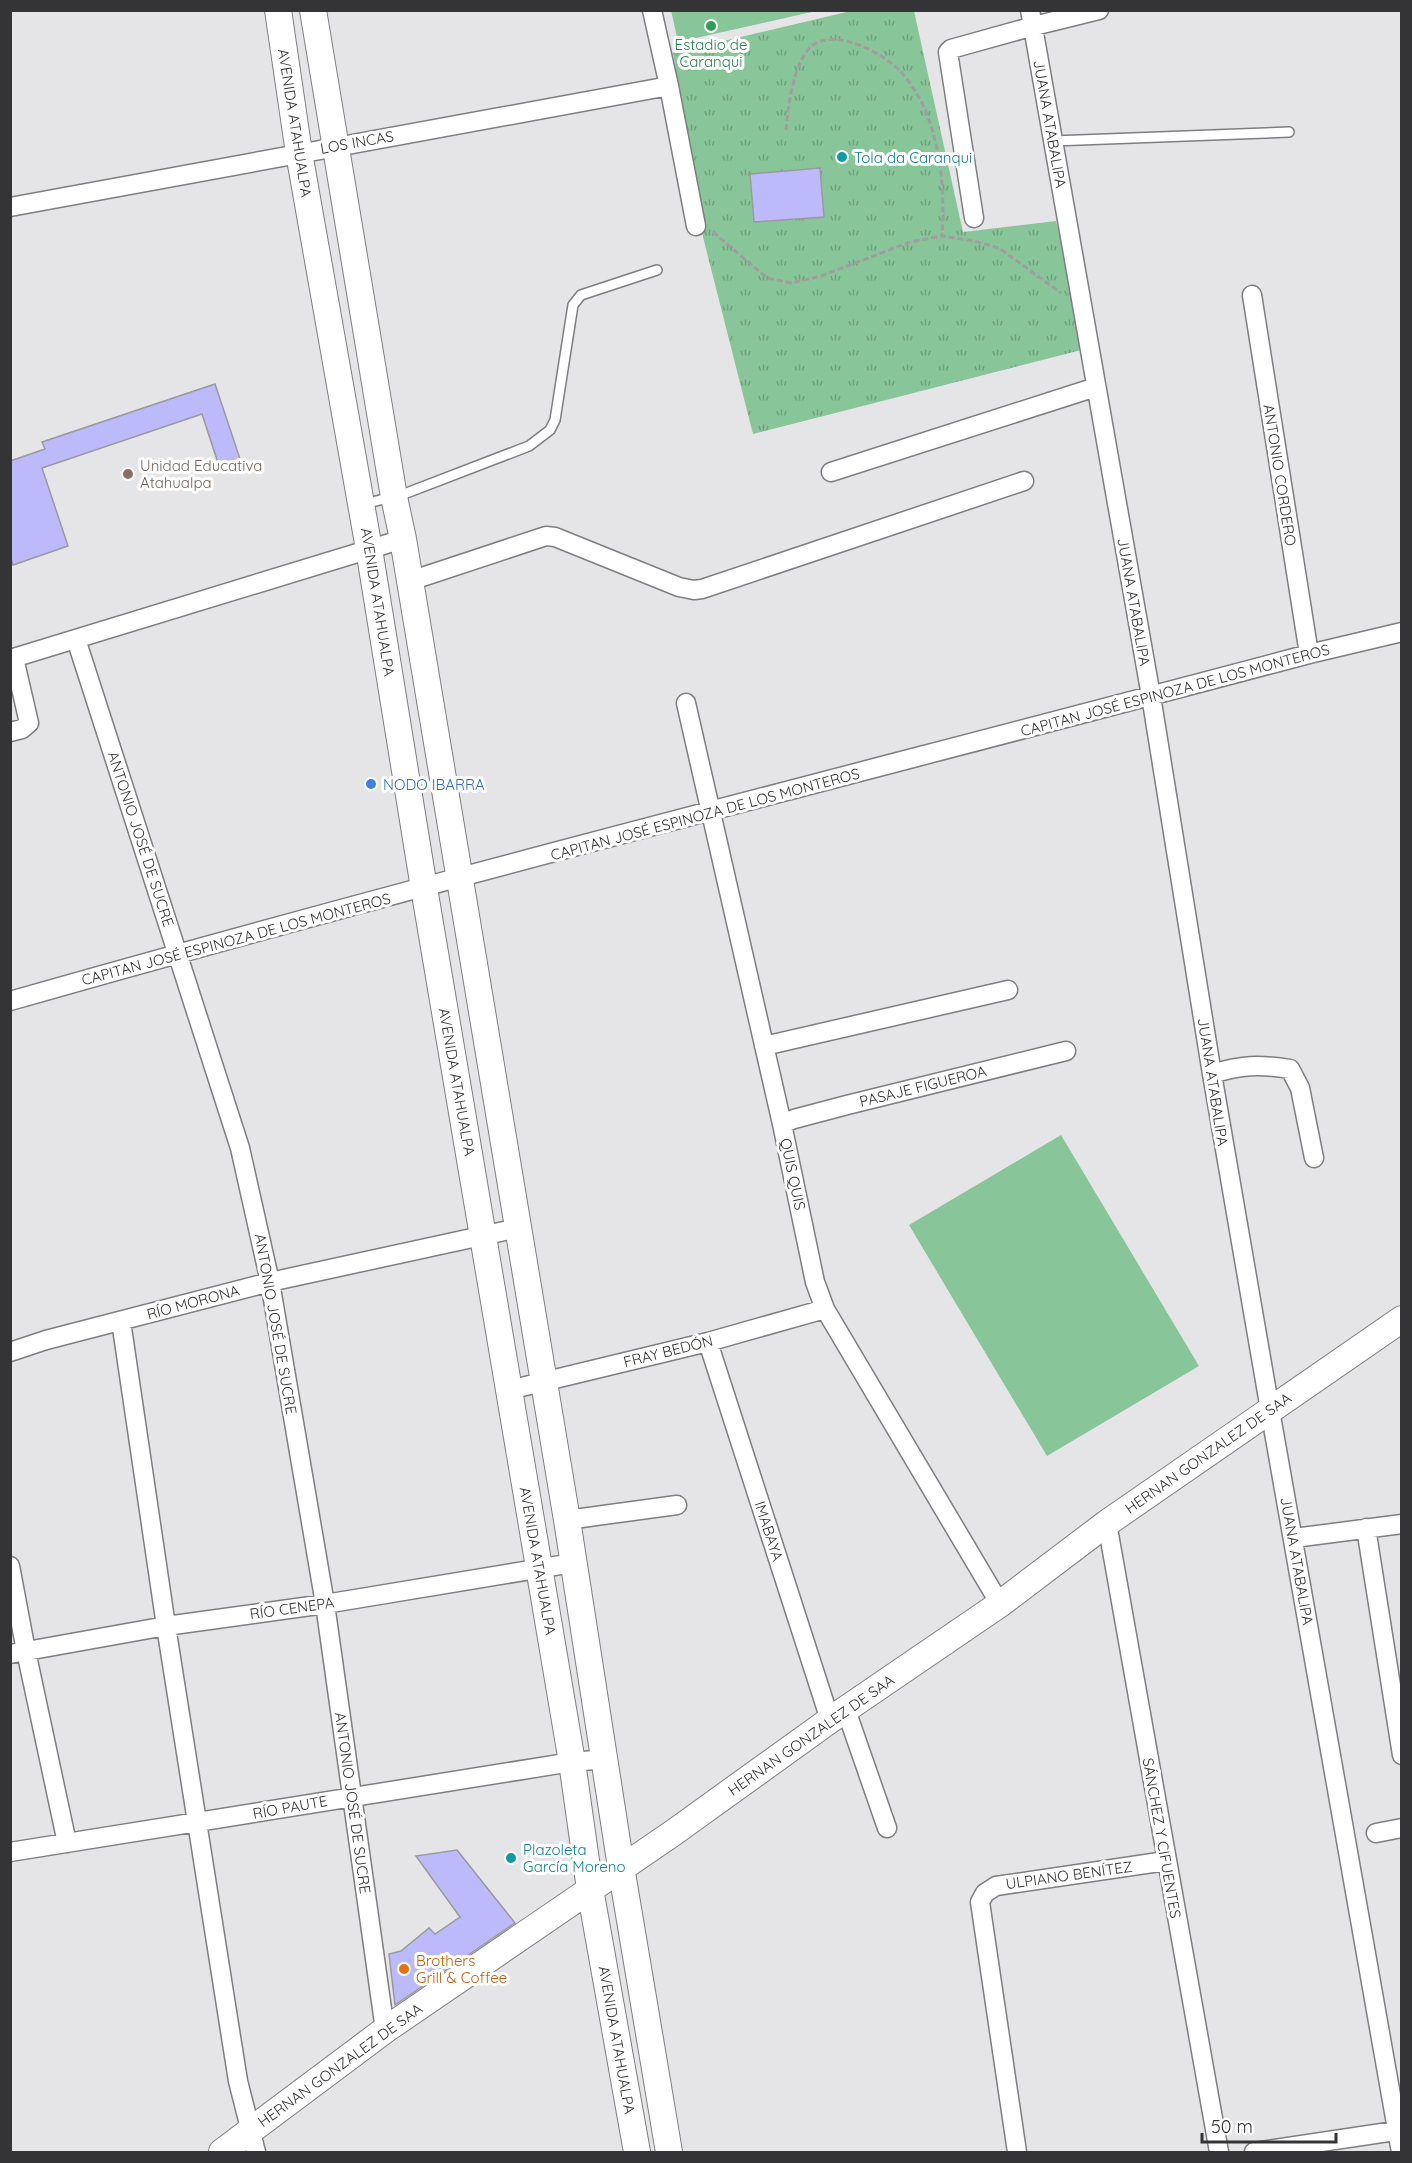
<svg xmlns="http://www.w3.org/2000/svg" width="1412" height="2163" viewBox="0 0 1412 2163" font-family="Quicksand,sans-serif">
<defs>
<pattern id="grass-tufts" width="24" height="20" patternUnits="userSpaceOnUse" patternTransform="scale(1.5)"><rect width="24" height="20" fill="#88c598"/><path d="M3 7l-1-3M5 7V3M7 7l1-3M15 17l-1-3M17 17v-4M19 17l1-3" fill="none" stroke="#70a17d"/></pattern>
</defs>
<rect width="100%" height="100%" fill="#e5e5e8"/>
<path fill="url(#grass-tufts)" d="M851 11H914L963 232 1056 221 1089 348 753 434 703 237 673 53Z"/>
<path fill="#88c598" d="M671 10H816V11L678 42Z
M1061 1135 1199 1366 1047 1456 909 1225Z"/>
<path fill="#bdbafc" stroke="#9a9a9d" stroke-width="1.5" d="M820 168 824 217 754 222 750 174Z
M215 384 241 462 220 469 202 414 42 468 68 546 13 565 10 556V461L45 449 42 442Z
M457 1850 515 1923 395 2005 389 1954 401 1951 429 1928 435 1934 460 1917 416 1856Z"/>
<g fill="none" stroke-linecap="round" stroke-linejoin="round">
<g stroke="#7e7e81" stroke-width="12">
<path id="lane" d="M1053 141 1289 132
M364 504 404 494 529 446 550 430 555 420 573 305 581 295 657 270"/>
</g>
<g stroke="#7e7e81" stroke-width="21">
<path id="street" d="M652 10 669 86 696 226
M1030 10 1151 696 1212 1074 1270 1410 1401 2152
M10 207 669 86
M974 218 948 52 951 49 1034 26 1099 10
M1252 295 1309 654
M831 472 1096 387
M410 581 546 536 555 537 679 587 694 590 702 589 1024 481
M76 639 240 1148 270 1282 325 1604 385 2030
M10 659 403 539
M686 703 782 1124 815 1282 825 1309 1000 1604
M10 732 22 729 29 723 14 658
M10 1001C441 878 876 769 1309 654L1402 632
M764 1046 1008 990
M1212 1074C1241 1065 1259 1064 1290 1069L1300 1088 1314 1158
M782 1124 794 1119 847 1105 1066 1051
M121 1321 166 1626 238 2081 256 2152
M708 1342 830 1720
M10 1352 46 1340 270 1282 518 1228
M509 1390 708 1342 825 1309
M567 1520 677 1505
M1107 1523 1219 2152
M1366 1528 1402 1755
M1294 1538 1402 1524
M10 1566 26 1651 67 1843
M10 1654 166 1626 325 1604 573 1563
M846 1710 887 1828
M1376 1833 1402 1828
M10 1852 572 1762 606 1759
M1017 2152 980 1902 985 1893 996 1886 1166 1861
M1254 2152 1402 2130"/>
</g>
<g stroke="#7e7e81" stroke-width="28">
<path id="secondary" d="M278 10 299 153 369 549 424 888 572 1762 590 1889 637 2152
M313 10 394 497 403 539 567 1520 621 1867 669 2152
M222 2152 385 2030 673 1833 830 1720 1000 1604 1107 1523 1402 1319"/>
</g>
<path stroke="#9f9fa1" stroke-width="3" stroke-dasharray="6 3" stroke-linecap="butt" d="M786 130C788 107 793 69 807 51 828 23 882 52 900 71 908 79 916 92 921 101 941 142 945 191 942 236
M713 232 767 278 792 283 821 276 910 242 942 236 974 241 999 248 1061 293"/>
<use href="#lane" stroke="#fff" stroke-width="9"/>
<use href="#street" stroke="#fff" stroke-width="18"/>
<use href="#secondary" stroke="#fff" stroke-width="26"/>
</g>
<circle fill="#2e9e5b" stroke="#fff" stroke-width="2" cx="711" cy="26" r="6"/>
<g fill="#0f9aa8" stroke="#fff" stroke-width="2">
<circle cx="842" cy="157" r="6"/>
<circle cx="511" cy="1858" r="6"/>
</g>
<circle fill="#8d6e63" stroke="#fff" stroke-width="2" cx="128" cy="474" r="6"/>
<circle fill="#3f7fe0" stroke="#fff" stroke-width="2" cx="371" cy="784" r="6"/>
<circle fill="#e8710a" stroke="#fff" stroke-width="2" cx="404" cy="1969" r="6"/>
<g text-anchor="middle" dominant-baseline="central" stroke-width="6" stroke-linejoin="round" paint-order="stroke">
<g font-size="15" fill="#27864d" stroke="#fff">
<text x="711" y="44">Estadio de<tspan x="711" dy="17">Caranqui</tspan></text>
</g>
<g font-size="15" fill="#343436" stroke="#fff">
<text transform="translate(295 123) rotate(81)">AVENIDA ATAHUALPA</text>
<text transform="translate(1050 124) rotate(80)">JUANA ATABALIPA</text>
<text transform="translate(357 142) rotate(-10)">LOS INCAS</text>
<text transform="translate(1280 475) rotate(81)">ANTONIO CORDERO</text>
<text transform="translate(378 602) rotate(81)">AVENIDA ATAHUALPA</text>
<text transform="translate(1134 602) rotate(80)">JUANA ATABALIPA</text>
<text transform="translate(1175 690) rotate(-15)">CAPITAN JOSÉ ESPINOZA DE LOS MONTEROS</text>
<text transform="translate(705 814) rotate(-15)">CAPITAN JOSÉ ESPINOZA DE LOS MONTEROS</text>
<text transform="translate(141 839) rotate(72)">ANTONIO JOSÉ DE SUCRE</text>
<text transform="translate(236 939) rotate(-15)">CAPITAN JOSÉ ESPINOZA DE LOS MONTEROS</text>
<text transform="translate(457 1082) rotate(80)">AVENIDA ATAHUALPA</text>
<text transform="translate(1213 1082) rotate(81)">JUANA ATABALIPA</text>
<text transform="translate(923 1086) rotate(-14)">PASAJE FIGUEROA</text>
<text transform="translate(793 1174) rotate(78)">QUIS QUIS</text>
<text transform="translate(193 1302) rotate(-15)">RÍO MORONA</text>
<text transform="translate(276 1324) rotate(80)">ANTONIO JOSÉ DE SUCRE</text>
<text transform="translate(668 1351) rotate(-14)">FRAY BEDÓN</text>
<text transform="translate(1208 1453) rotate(-35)">HERNAN GONZALEZ DE SAA</text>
<text transform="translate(769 1531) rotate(72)">IMABAYA</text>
<text transform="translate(538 1561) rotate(80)">AVENIDA ATAHUALPA</text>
<text transform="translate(1297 1561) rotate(80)">JUANA ATABALIPA</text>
<text transform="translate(292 1608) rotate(-8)">RÍO CENEPA</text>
<text transform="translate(811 1735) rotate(-35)">HERNAN GONZALEZ DE SAA</text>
<text transform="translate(353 1803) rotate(82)">ANTONIO JOSÉ DE SUCRE</text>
<text transform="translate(290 1807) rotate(-10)">RÍO PAUTE</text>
<text transform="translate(1162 1838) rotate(80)">SÁNCHEZ Y CIFUENTES</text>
<text transform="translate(1069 1875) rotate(-8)">ULPIANO BENÍTEZ</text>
<text transform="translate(617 2040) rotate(80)">AVENIDA ATAHUALPA</text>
<text transform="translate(340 2065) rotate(-36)">HERNAN GONZALEZ DE SAA</text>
</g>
<g font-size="15" fill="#0d838f" stroke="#fff" text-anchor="start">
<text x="854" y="157">Tola da Caranqui</text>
<text x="523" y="1849">Plazoleta<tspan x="523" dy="17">García Moreno</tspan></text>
</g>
<g font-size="15" fill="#785e54" stroke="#fff" text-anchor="start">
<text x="140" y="465">Unidad Educativa<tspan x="140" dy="17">Atahualpa</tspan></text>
</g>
<g font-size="15" fill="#366cbe" stroke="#fff" text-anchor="start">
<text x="383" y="784">NODO IBARRA</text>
</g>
<g font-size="15" fill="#c56008" stroke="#fff" text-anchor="start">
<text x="416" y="1960">Brothers<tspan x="416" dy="17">Grill &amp; Coffee</tspan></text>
</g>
</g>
<rect width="1412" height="2163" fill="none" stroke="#343436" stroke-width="24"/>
<path d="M1202 2133v9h134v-9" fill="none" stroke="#343436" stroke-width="3"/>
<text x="1211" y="2133" font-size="18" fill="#343436" stroke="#ffffff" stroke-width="4.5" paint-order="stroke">50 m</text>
</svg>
